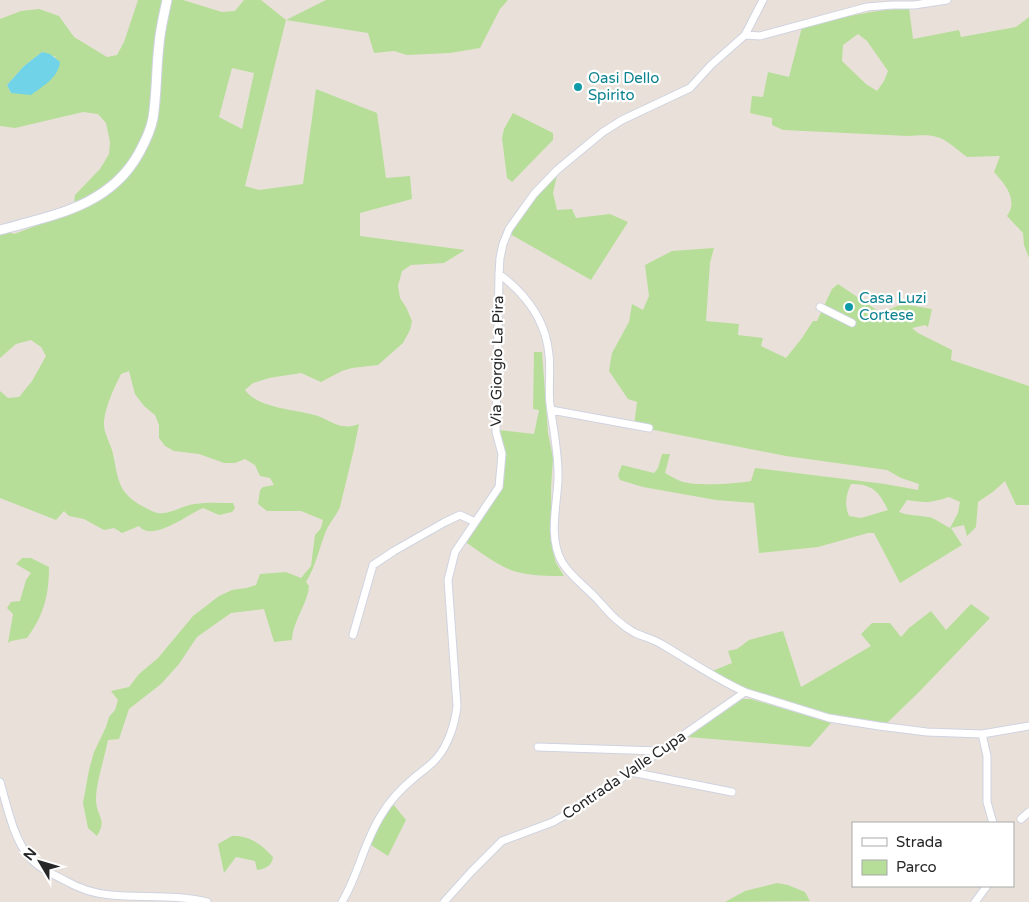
<svg xmlns="http://www.w3.org/2000/svg" width="1029" height="902" viewBox="0 0 1029 902" font-family="'Varela Round',sans-serif">
<rect width="100%" height="100%" fill="#e9e1d9"/>
<path fill="#b6de98" fill-rule="evenodd" d="M138 0H183L222 12 235 11 244 0H261L286 20 326 0H508L500 9 480 48 450 53 407 55 394 51 374 53 368 33 286 20 245 186 259 190 303 184 316 89 377 113 386 178 410 176 412 199 360 213V236L465 250 444 263 411 265 402 271 398 286 400 298 406 307 412 321 410 330 403 343 378 365 352 368 342 371 321 382 301 373 269 378 253 383 245 390C259 409 296 409 318 416 326 419 335 425 343 426 349 427 353 426 359 424L354 449 340 507C336 516 330 522 326 531 319 548 316 566 306 582L309 586C307 606 293 620 292 640L274 642 264 609 231 613 197 637 179 664 161 684 129 709 119 739 108 740C105 756 96 783 96 799 96 817 108 818 97 836L88 828 83 803 89 770 94 752 106 727 109 717 115 710 118 700 111 691 129 687 139 674 158 658 193 616 219 596 232 590 246 588 256 585 260 574 286 572 301 578 311 566 315 535 321 528 323 520 301 511H267L258 504 260 490 263 487 274 485 270 478 260 476 255 465 245 459 235 463H224L199 454 174 451 165 446 159 438V425L155 415 144 406 135 394 129 371 121 374C114 388 106 405 104 421 103 431 109 441 112 450 119 477 115 492 144 507 148 509 153 512 158 513 170 515 183 505 195 504 207 502 220 503 233 503L235 508 232 512 219 515 203 508C188 514 152 543 139 526L122 533 114 528 104 530 84 519 69 516 64 511 56 520 0 498V391L8 398 19 397 32 381 46 356 41 347 31 340 16 344 0 358V228L14 234 73 212 75 195 100 169 109 154 110 142 106 123 98 114 83 112 15 128 0 126V19L21 11 39 9 59 16 74 37 107 57 117 55 124 42ZM42 52 56 57 11 93 7 85 24 66ZM232 68 254 73 242 129 219 117Z
M909 8 913 39 959 30 961 37 1016 27 1029 17V258L1024 245 1023 233 1007 216C1019 200 1004 183 994 172L1000 156 967 157C942 138 942 133 908 136L783 130 772 125V118L750 113 752 96 763 97 768 72 789 77 802 27C838 18 872 10 909 8ZM858 34 867 41 888 71 884 81 877 91 866 84 842 61 843 45Z
M513 113 553 133V140L512 182 507 178 502 138 504 129Z
M557 175 553 193 557 210 572 209 576 218 610 214 628 222 591 280 510 234C521 211 539 192 557 175Z
M714 248 710 263 706 321 739 324 738 335 763 338 761 346 786 358 802 338 813 321H817L832 289 838 284 881 313 902 304 932 309 928 327 925 325 912 328 918 333 952 350 951 360 1029 386V505H1016L1005 481 994 491 978 502 976 527 967 536 964 525 951 528 962 545 900 583 874 533H868L818 547 759 553 754 503 716 500 643 487 620 480 618 475 622 465 654 473 658 468 662 454H670L665 473C671 476 677 480 683 482 699 486 734 484 751 481L755 468 885 484 918 490 919 484 901 478 887 470 786 456 634 426 637 402 628 399 609 371 612 353 629 322 632 304 643 310 649 296 645 265 672 251ZM851 484C873 484 879 492 888 510L861 518 849 516C844 504 846 495 851 484ZM949 497 960 502 958 513 950 528C944 525 933 517 928 517 918 515 909 516 899 512L907 500C927 503 930 503 949 497Z
M534 352H542L548 433 553 458 551 488 552 547 556 563 564 576C549 576 532 576 517 572 500 568 479 551 464 541L501 488 499 430 534 434 539 410 533 409Z
M22 558H31L49 567C49 595 44 615 27 638L11 641 8 643 13 614 7 608 11 602 20 601 26 580 31 573 16 564Z
M971 604 990 618 920 691 887 723 820 713 745 690 710 672 732 663 728 651 737 649 749 640 783 631 801 687 871 646 861 634 872 623H890L901 637 909 628 931 611 946 630Z
M741 699H751L831 723 810 747 688 737Z
M393 804 406 820 388 856 371 845 377 828Z
M232 836C250 835 262 845 273 857 272 866 265 869 257 870L255 861 236 857 224 873 218 844Z
M777 883 788 885 805 892 810 901 725 902 745 891Z"/>
<path fill="#70d3e7" d="M42 52 50 54 60 62C58 78 43 86 31 95L11 93 7 85 24 66Z"/>
<g fill="none" stroke-linecap="round" stroke-linejoin="round">
<g stroke="#cfd3e0" stroke-width="9">
<path id="minor" d="M745 35 760 36 867 7 892 5H914L947 0
M499 274C526 294 546 321 549 355 551 371 548 388 550 404 553 429 559 454 558 480 557 505 548 538 562 562 570 576 585 586 596 598 609 612 617 623 635 633 644 637 654 639 663 645 690 661 716 679 745 692L829 718 879 726 927 732 982 734 1029 726
M820 307 852 323
M551 410 649 428
M353 635 373 565 394 551 445 522 460 515 475 522
M982 734 987 756V802L993 823
M538 747 660 751
M631 772 732 792
M0 782C7 806 13 837 29 857 39 868 52 874 64 880 78 888 96 894 111 895 143 898 176 894 207 902
M1021 819 1029 812
M342 902C359 874 364 841 382 814 390 800 403 787 415 777 422 771 430 766 436 759 448 746 455 724 457 706L448 580 455 552 499 487 502 454 496 432 499 274 500 258 503 244 509 229 534 194 557 170 603 132 622 120 690 88 711 65 745 35 763 0
M444 902 471 872 502 841 553 822 586 803 745 692
M975 902 987 886"/>
</g>
<g stroke="#cfd3e0" stroke-width="11">
<path id="tertiary" d="M0 230C54 215 110 206 139 153 145 142 151 130 153 118 157 93 156 69 159 45 160 30 164 15 167 0"/>
</g>
<use href="#minor" stroke="#fff" stroke-width="7"/>
<use href="#tertiary" stroke="#fff" stroke-width="9"/>
</g>
<g fill="#0f9aa8" stroke="#fff" stroke-width="2">
<circle cx="578" cy="87" r="5"/>
<circle cx="849" cy="307" r="5"/>
</g>
<g text-anchor="middle" dominant-baseline="central" stroke-width="4.5" stroke-linejoin="round" paint-order="stroke">
<g font-size="15" fill="#0d838f" stroke="#fff" text-anchor="start">
<text x="588" y="78">Oasi Dello<tspan x="588" dy="17">Spirito</tspan></text>
<text x="859" y="298">Casa Luzi<tspan x="859" dy="17">Cortese</tspan></text>
</g>
<g font-size="15" fill="#272727" stroke="#fff">
<text transform="translate(497 361) rotate(-89)">Via Giorgio La Pira</text>
<text transform="translate(624 775) rotate(-34)">Contrada Valle Cupa</text>
</g>
</g>
<rect x="852" y="822" width="162" height="65" fill="#ffffff" stroke="#a9a9a9"/>
<rect x="862" y="838" width="25" height="8" fill="#ffffff" stroke="#a9a9a9"/>
<text x="896" y="847" font-size="15" fill="#272727">Strada</text>
<rect x="862" y="860" width="25" height="15" fill="#b6de98" stroke="#a9a9a9"/>
<text x="896" y="872" font-size="15" fill="#272727">Parco</text>
<g transform="translate(40 862) rotate(308)" stroke="#ffffff" stroke-width="4" paint-order="stroke">
<path d="M0-4L9 19L0 12L-9 19Z" fill="#272727"/>
<text y="-8" font-size="14" font-weight="bold" text-anchor="middle" fill="#272727">N</text>
</g>
</svg>
